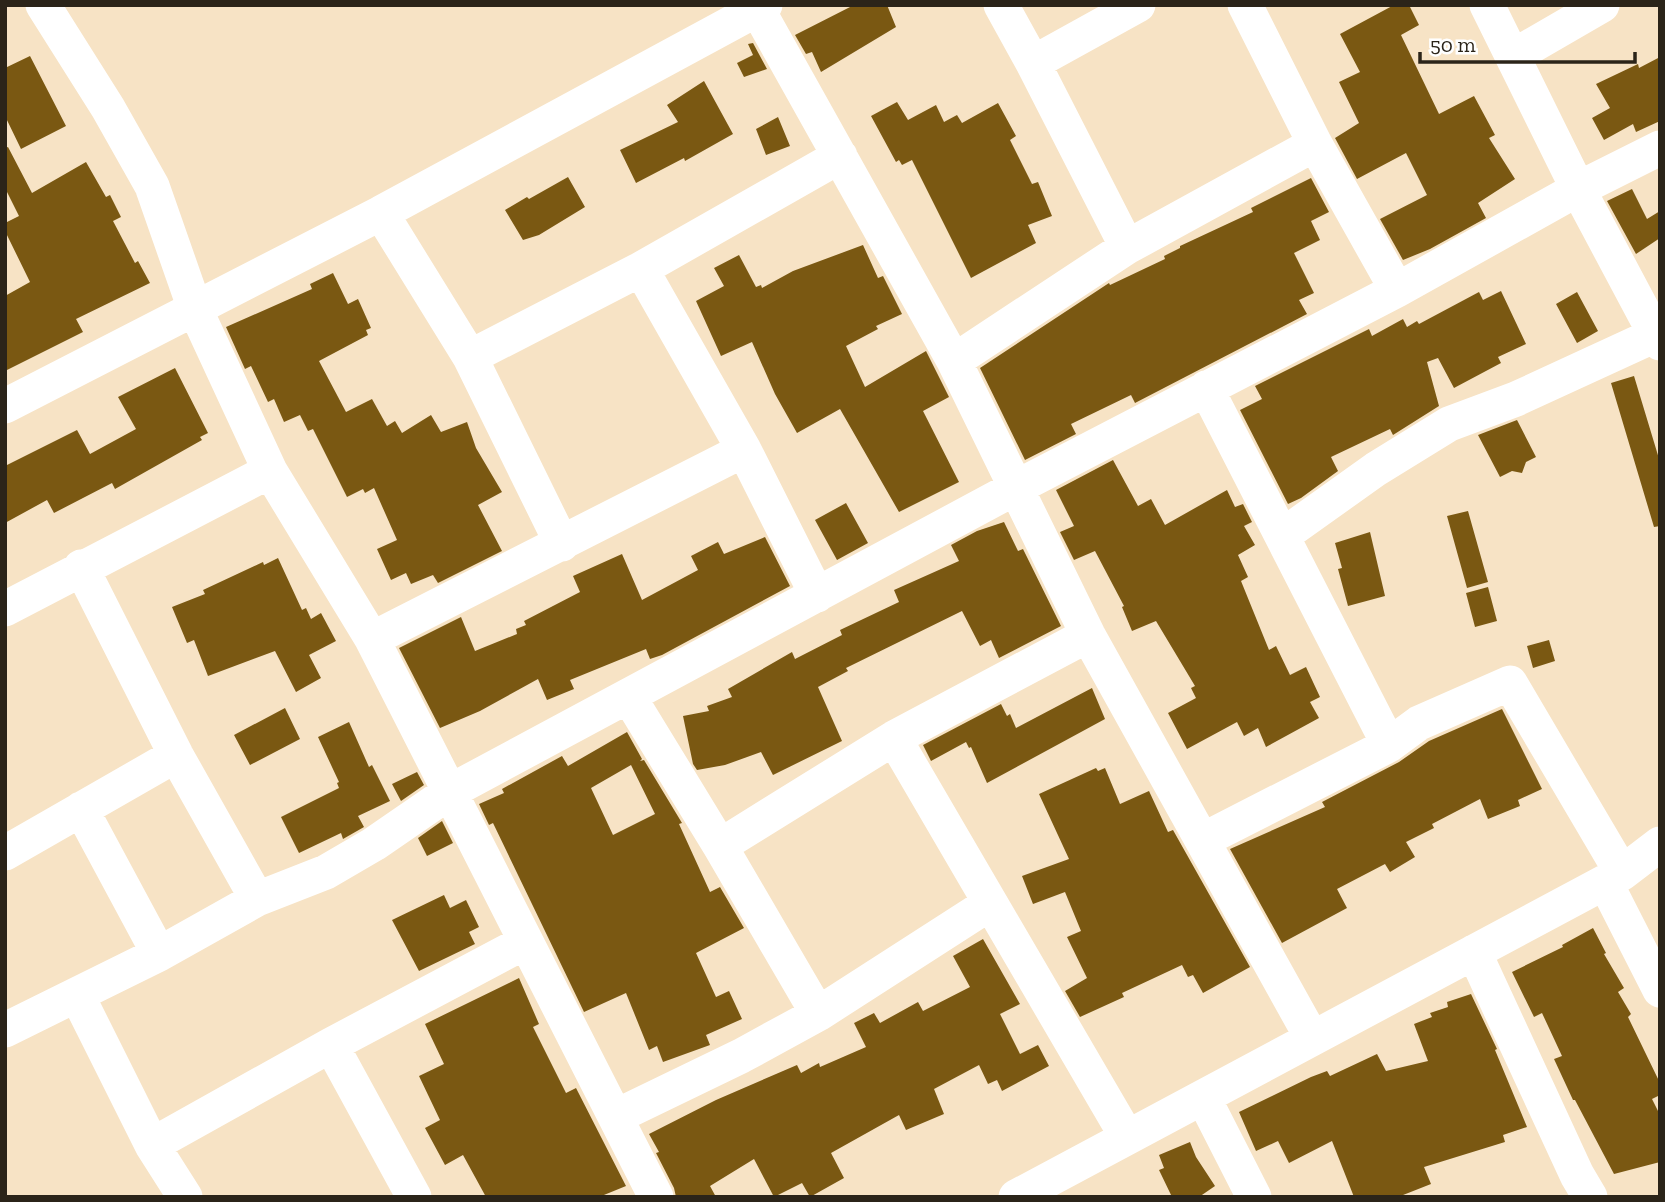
<svg xmlns="http://www.w3.org/2000/svg" width="1665" height="1202" viewBox="0 0 1665 1202" font-family="'Zilla Slab',serif">
<rect width="100%" height="100%" fill="#f7e3c5"/>
<path fill="#7a5812" fill-rule="evenodd" d="M854 5H887L896 27 821 72 812 52 806 54 795 35Z
M1394 5H1409L1419 25 1401 35 1439 114 1474 96 1495 135 1489 138 1515 179 1478 203 1486 218 1430 249 1403 260 1380 219 1427 195 1406 153 1357 179 1335 138 1359 123 1339 82 1360 72 1340 34Z
M753 43 767 69 744 77 737 63 753 55 748 44Z
M30 56 66 126 21 149 5 116V68Z
M1660 57V121L1636 132 1633 124 1604 140 1592 118 1610 108 1596 84 1638 64 1639 68Z
M704 81 733 134 685 161 684 158 636 183 620 150 678 122 667 105Z
M897 102 908 120 936 105 944 122 957 115 962 123 998 103 1016 136 1010 140 1032 184 1038 182 1052 216 1028 225 1036 243 971 278 912 160 902 165 899 160 896 162 871 116Z
M778 117 790 146 766 155 756 129Z
M8 147 32 193 86 162 106 197 110 195 121 217 113 221 135 263 138 261 150 283 76 319 83 332 5 371V296L30 282 5 231V223L19 216 5 188V148Z
M568 177 585 207 539 235 523 240 505 210 527 197 529 199Z
M1311 178 1329 212 1311 221 1320 240 1294 253 1314 293 1299 300 1307 314 1135 403 1131 395 1071 424 1076 434 1025 460 980 368 1109 283 1110 285 1165 259 1164 256 1180 248V246L1253 212 1251 208Z
M1632 189 1647 219 1660 211V238L1636 254 1607 201Z
M863 245 878 278 883 276 902 314 876 326 878 329 846 346 865 387 926 351 949 397 923 411 959 482 899 512 840 409 797 433 775 394 752 342 721 356 696 301 724 286 714 268 739 255 756 287 761 285 762 288 793 271Z
M333 273 348 304 358 299 371 328 366 330 368 335 319 361 346 412 372 399 387 426 395 421 402 433 431 415 441 432 467 422 476 448 502 492 478 505 502 551 438 583 433 575 411 584 406 573 391 580 377 549 397 540 374 488 365 493 363 489 347 497 313 429 308 431 300 415 284 422 274 399 268 402 251 366 245 369 226 327 312 289 310 284Z
M1501 291 1526 344 1498 357 1501 363 1454 388 1438 358 1427 362 1439 406 1393 435 1390 429 1331 457 1338 471 1301 498 1288 504 1240 410 1262 399 1255 386 1369 329 1372 336 1403 319 1407 327 1417 321 1419 324 1479 292 1483 300Z
M1577 292 1598 331 1577 343 1556 304Z
M175 368 208 433 200 437 202 440 115 489 112 483 54 513 47 500 5 523V466L77 430 90 454 136 429 118 397Z
M1634 376 1660 462V526L1654 527 1611 383Z
M1517 420 1536 457 1526 462 1522 473 1512 471 1500 477 1478 435Z
M1113 460 1138 506 1151 499 1165 525 1227 490 1235 507 1243 504 1252 522 1244 526 1255 545 1238 555 1248 577 1241 581 1269 650 1276 646 1290 675 1306 667 1320 697 1310 702 1319 718 1266 747 1258 728 1244 736 1237 722 1187 749 1168 713 1196 698 1191 688 1195 686 1156 621 1132 631 1122 607 1124 606 1095 551 1074 560 1060 532 1074 526 1056 490Z
M846 503 868 543 837 560 815 520Z
M1468 511 1488 582 1467 588 1447 516Z
M1004 522 1018 551 1023 549 1061 626 999 658 991 640 980 646 962 611 846 668 848 671 818 687 842 741 773 775 761 752 725 765 697 770 693 764 683 716 709 711 707 706 732 697 728 689 792 652 795 659 842 635 840 630 899 602 894 590 959 561 951 545 977 531Z
M1370 532 1385 596 1348 606 1338 569 1342 568 1335 543Z
M765 537 790 586 662 655 650 659 646 649 570 680 574 689 547 700 538 679 480 711 440 728 399 648 461 617 475 651 517 634 516 629 526 625 524 621 580 592 573 576 622 554 642 600 698 570 691 556 718 542 724 554Z
M278 558 302 610 306 608 311 619 321 613 336 641 309 655 321 678 296 692 275 651 208 676 194 640 187 643 172 607 205 594 203 590 263 562 264 565Z
M1488 587 1497 621 1475 627 1466 593Z
M1549 640 1555 661 1533 668 1527 646Z
M1092 688 1105 719 987 783 971 747 969 748 966 742 931 761 923 745 1001 704 1007 716 1010 714 1016 728Z
M285 708 300 739 250 765 234 735Z
M1502 709 1542 789 1518 800 1520 806 1488 819 1480 799 1432 824 1434 828 1406 842 1415 857 1390 872 1385 864 1337 889 1347 908 1282 943 1230 849 1325 807 1322 802 1399 762 1429 741Z
M349 722 369 767 372 765 390 801 358 816 364 827 343 839 341 833 299 853 281 817 339 788 337 783 339 782 318 737Z
M627 732 642 759 640 761 644 760 682 823 679 824 710 892 720 887 744 928 696 953 716 997 729 991 742 1019 706 1035 710 1045 663 1062 657 1046 649 1050 626 993 584 1012 493 823 489 825 479 804 504 793 502 789 562 756 568 766ZM631 765 655 814 613 835 591 788Z
M1096 768 1098 771 1105 768 1120 804 1149 791 1168 832 1173 830 1250 967 1203 993 1193 975 1188 977 1182 965 1122 993 1124 997 1080 1017 1065 991 1087 978 1067 937 1081 931 1065 892 1033 904 1022 876 1069 859 1039 794Z
M417 772 424 785 401 801 392 784Z
M442 821 453 843 427 856 418 838Z
M444 895 450 908 466 900 479 927 469 932 475 944 419 971 392 920Z
M1593 928 1606 953 1604 954 1624 988 1618 992 1631 1014 1628 1017 1660 1083V1095L1652 1099 1660 1115V1162L1614 1174 1575 1100H1573L1554 1059 1562 1056 1542 1013 1534 1017 1512 972 1563 947 1562 945Z
M983 939 1020 1004 1000 1014 1020 1054 1038 1045 1049 1066 1002 1091 997 1080 988 1084 979 1065 934 1089 944 1114 906 1130 899 1115 831 1153 844 1178 810 1197 802 1183 774 1197 754 1159 710 1186 716 1197H676L674 1188 656 1153 659 1152 649 1134 716 1100 797 1065 801 1073 819 1063 820 1067 866 1047 854 1023 874 1013 880 1023 918 1002 923 1011 970 987 953 956Z
M519 978 539 1024 533 1027 566 1093 576 1088 626 1186 599 1197H486L463 1155 445 1165 425 1128 440 1120 419 1076 444 1064 425 1024Z
M1471 994 1497 1049 1495 1050 1527 1127 1503 1135 1505 1142 1424 1167 1431 1184 1398 1197H1354L1332 1141 1289 1163 1278 1141 1256 1151 1239 1112 1311 1077 1327 1071 1330 1076 1377 1054 1386 1071 1428 1061 1414 1024 1432 1017 1430 1013 1448 1007 1447 1002Z
M1190 1142 1196 1157 1215 1186 1199 1197H1172L1159 1170 1164 1168 1159 1155Z"/>
<g fill="none" stroke-linecap="round" stroke-linejoin="round">
<path stroke="#fff" stroke-width="35" d="M43 5 108 108 152 186 195 309 270 471 372 639 656 1197
M755 5 954 361 1088 635 1312 1038
M1001 5 1033 63 1127 247
M1245 5 1315 144 1397 290
M1487 5 1578 189 1660 343
M1514 56 1602 5
M1033 63 1138 5
M381 213 470 357 562 544
M641 269 744 450 817 595
M470 357 641 269 840 156
M954 361 1127 247 1315 144
M1206 388 1389 745
M5 406 381 213 765 5
M1282 536 1376 469 1449 424 1516 399 1655 335
M5 609 270 471
M372 639 744 450
M629 697 720 846 818 1014
M894 738 1127 1137
M81 809 159 954
M1203 840 1389 745 1419 723 1510 683 1622 873
M720 846 894 738 1088 635
M5 853 176 755
M1605 882 1660 990
M257 899 326 872 374 844 451 791 1017 487 1397 290 1578 189 1660 148
M1474 952 1577 1175 1590 1197
M77 995 152 1145 185 1197
M5 1030 159 954 257 899 176 755 81 567
M331 1045 414 1197
M1203 1097 1254 1197
M617 1116 741 1056 818 1014 989 904
M152 1145 331 1045 525 942
M1016 1197 1622 873 1660 844"/>
</g>
<rect width="1665" height="1202" fill="none" stroke="#2b2419" stroke-width="14"/>
<path d="M1420 52v10h215v-10" fill="none" stroke="#2b2419" stroke-width="3.5"/>
<text x="1430" y="52" font-size="21" fill="#2b2419" stroke="#ffffff" stroke-width="5" paint-order="stroke">50 m</text>
</svg>
